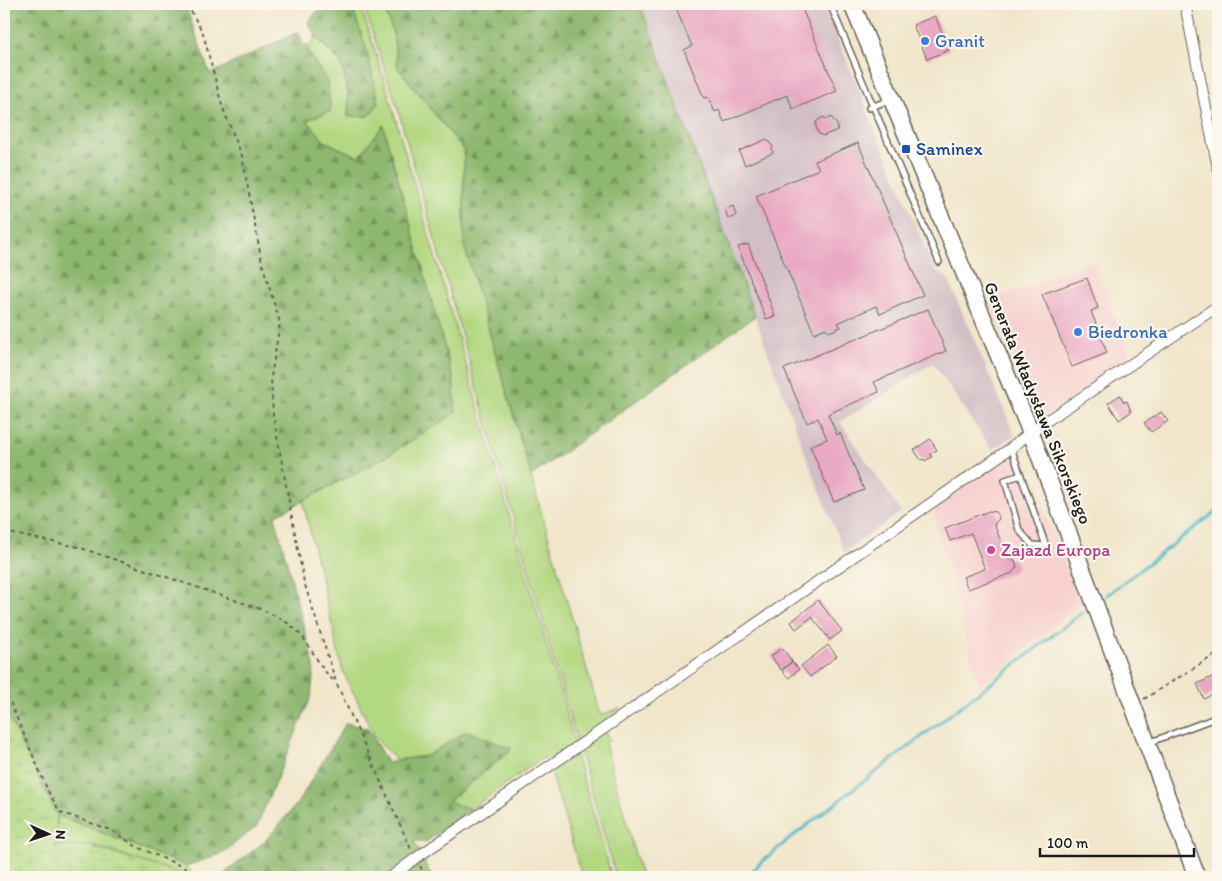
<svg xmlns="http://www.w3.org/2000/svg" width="1222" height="881" viewBox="0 0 1222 881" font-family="Itim,sans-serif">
<defs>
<pattern id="forest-firs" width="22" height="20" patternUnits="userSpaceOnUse" patternTransform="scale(1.25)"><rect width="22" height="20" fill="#8eb870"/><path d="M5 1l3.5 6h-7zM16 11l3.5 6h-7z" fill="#73955b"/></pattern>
<pattern id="wetland-marsh" width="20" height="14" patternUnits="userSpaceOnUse" patternTransform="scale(1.25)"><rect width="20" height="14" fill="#b3d882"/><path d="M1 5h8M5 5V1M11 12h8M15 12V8" fill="none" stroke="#99b970"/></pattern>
</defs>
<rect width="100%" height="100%" fill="#fbf7ec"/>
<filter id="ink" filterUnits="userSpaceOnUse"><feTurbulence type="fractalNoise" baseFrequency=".02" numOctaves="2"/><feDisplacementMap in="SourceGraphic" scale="10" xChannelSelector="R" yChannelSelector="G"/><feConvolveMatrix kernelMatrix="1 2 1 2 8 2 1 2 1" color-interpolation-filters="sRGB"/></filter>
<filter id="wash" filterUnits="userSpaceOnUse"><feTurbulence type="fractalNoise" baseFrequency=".0096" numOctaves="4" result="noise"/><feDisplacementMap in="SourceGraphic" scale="20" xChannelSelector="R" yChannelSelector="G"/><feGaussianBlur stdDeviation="1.12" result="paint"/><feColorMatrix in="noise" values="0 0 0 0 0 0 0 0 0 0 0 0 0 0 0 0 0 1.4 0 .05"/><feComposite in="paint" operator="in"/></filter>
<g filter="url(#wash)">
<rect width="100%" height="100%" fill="#f1e6cb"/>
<path fill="#f7d0cf" d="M1093 261 1130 357 1043 417 989 301Z
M1022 453 1080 604 979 687 933 509 996 467Z"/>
<path fill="#d2bec5" d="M640 4H823L934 269 947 277 1015 435 992 450 933 363 840 422 901 512 844 552 805 453Z"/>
<path fill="#b3d882" stroke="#687a4f" d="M351 4H360L385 82 575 744 551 759 542 758 471 809 448 802 511 749 467 731 427 756 396 760 375 737 342 669 303 501 385 457 456 413 453 378 383 126 359 157 324 141 307 120 327 82 308 51 315 36 341 64 349 99 348 117 366 48Z
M363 4H383L393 33 398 68 464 150V245L600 715 620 708 577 742 397 106Z
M606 731 609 741 605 743 641 877H616L579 748Z
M576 754 612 877H582L551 772Z
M57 815 186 866 195 877C158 873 126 852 90 845 84 844 80 849 75 848 67 848 64 845 56 847Z"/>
<path fill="url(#forest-firs)" stroke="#556a46" d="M4 4H185L210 74 298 32 304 46 307 44 308 51 327 82 331 111 307 120 324 141 359 157 383 125 453 378 456 413 385 457 275 516 314 666 311 697 257 826 221 854 186 866 57 815 4 708Z
M323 4H351L366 48 379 103 369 116 348 117C349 103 348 74 340 63 328 47 316 40 308 22Z
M383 4H640L755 316 531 476 464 245V150L398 68 393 33Z
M346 723 368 729 388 764 396 760 427 756 467 731 512 749 449 801 471 809 426 842 414 841 432 877H220L265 841 297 804Z"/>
<path fill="url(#wetland-marsh)" stroke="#687a4f" d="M4 708 57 815 56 847C68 844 76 848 87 845L193 877H4Z"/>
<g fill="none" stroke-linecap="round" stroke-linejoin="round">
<path stroke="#4ab7c5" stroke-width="3" d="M1107 595 1218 510
M747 877 759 864 793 836 1083 612"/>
</g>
<g id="blocks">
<path fill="#e9a8c3" d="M674 4H800L837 91 793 109 787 95 724 122 719 110 715 112 708 97 704 98 684 50 692 46Z
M935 16 949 50 927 59 913 25Z
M823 117 827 119 831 117 838 126 837 130 823 136 818 133 816 127V122Z
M767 139 773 147 772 149 773 153 745 165 739 151Z
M858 143 923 295 880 314 876 306 838 323 841 327 829 332 826 328 814 333 756 196 819 169 815 161Z
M733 206 736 216 728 219 725 209Z
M748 244 775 316 766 319 738 247Z
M1087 278 1098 308 1091 311 1107 353 1072 367 1042 294Z
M928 309 946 351 874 382 879 392 828 414 837 435 840 433 864 490 834 502 810 446 827 439 818 418 807 423 784 369Z
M1120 395 1124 402 1127 401 1131 412 1119 420 1108 403Z
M1161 412 1168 421 1151 432 1144 423Z
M930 439 937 450 930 454 932 457 925 461 924 459 921 460 914 450Z
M989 511 996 512 999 519 994 524 1008 559 1015 560 1017 567 1012 573 968 589 963 577 985 569 971 533 950 541 945 528Z
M818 600 842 631 830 640 812 617 796 629 791 622Z
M828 645 837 656 810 677 801 666Z
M782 648 792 661 781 670 771 656Z
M792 662 799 669 789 678 782 671Z
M1218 674V691L1204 699 1197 684Z"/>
</g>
</g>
<g filter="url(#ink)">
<use href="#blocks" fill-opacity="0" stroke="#676359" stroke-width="1"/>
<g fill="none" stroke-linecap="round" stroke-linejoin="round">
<g stroke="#676359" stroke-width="8">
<path id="service" d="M830 4 939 262
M869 108 889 100
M1011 448 1046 546 1032 545 1019 530 1005 480 1021 475
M1148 743 1218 717"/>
</g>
<g stroke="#676359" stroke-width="12">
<path id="minor" d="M1185 4 1218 168
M391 877 416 858 1011 448 1036 428 1218 306"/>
</g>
<g stroke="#676359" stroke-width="19">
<path id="primary" d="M852 4 1031 433 1197 877"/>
</g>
<path stroke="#676359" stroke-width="2" stroke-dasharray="4 4" stroke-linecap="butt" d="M187 4 203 33 222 106 242 156 262 263 280 323 271 377 273 415 304 582 336 682 411 849
M4 532 78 547 258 608C271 614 284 619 295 629 311 644 318 667 335 682
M4 688 48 791 60 812 113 831 137 847 179 865 201 877
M1144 699 1218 653
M420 866 426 877"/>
<use href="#service" stroke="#fff" stroke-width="5"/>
<use href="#minor" stroke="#fff" stroke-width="10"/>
<use href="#primary" stroke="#fff" stroke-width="16"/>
</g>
</g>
<g fill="#3f7fe0" stroke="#fbf7ec" stroke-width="2">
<circle cx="925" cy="41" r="5"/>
<circle cx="1078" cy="332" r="5"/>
</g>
<rect fill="#1a4fb4" stroke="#fbf7ec" stroke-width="2" x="901" y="144" width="10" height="10" rx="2.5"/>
<circle fill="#d1479c" stroke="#fbf7ec" stroke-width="2" cx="991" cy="550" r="5"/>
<g text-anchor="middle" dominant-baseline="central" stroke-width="4.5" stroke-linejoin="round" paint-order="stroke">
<g font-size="18" fill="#366cbe" stroke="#fbf7ec" text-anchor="start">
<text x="935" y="41">Granit</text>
<text x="1088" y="332">Biedronka</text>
</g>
<g font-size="18" fill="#164399" stroke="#fbf7ec" text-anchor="start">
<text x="916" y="149">Saminex</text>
</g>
<g font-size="18" fill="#1c1c1c" stroke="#fbf7ec">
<text transform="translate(1038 403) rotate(68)">Generała Władysława Sikorskiego</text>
</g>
<g font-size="18" fill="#b23c85" stroke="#fbf7ec" text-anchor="start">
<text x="1001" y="550">Zajazd Europa</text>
</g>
</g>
<rect width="1222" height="881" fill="none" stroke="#fbf7ec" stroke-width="20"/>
<g transform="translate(48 834) rotate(93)" stroke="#fbf7ec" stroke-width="4" paint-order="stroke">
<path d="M0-4L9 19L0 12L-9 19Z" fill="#1c1c1c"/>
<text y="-8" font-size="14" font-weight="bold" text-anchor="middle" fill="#1c1c1c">N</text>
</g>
<path d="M1040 848v8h154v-8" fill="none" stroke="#1c1c1c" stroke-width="2.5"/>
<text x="1047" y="848" font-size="15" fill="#1c1c1c" stroke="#fbf7ec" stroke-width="4" paint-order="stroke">100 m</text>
</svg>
